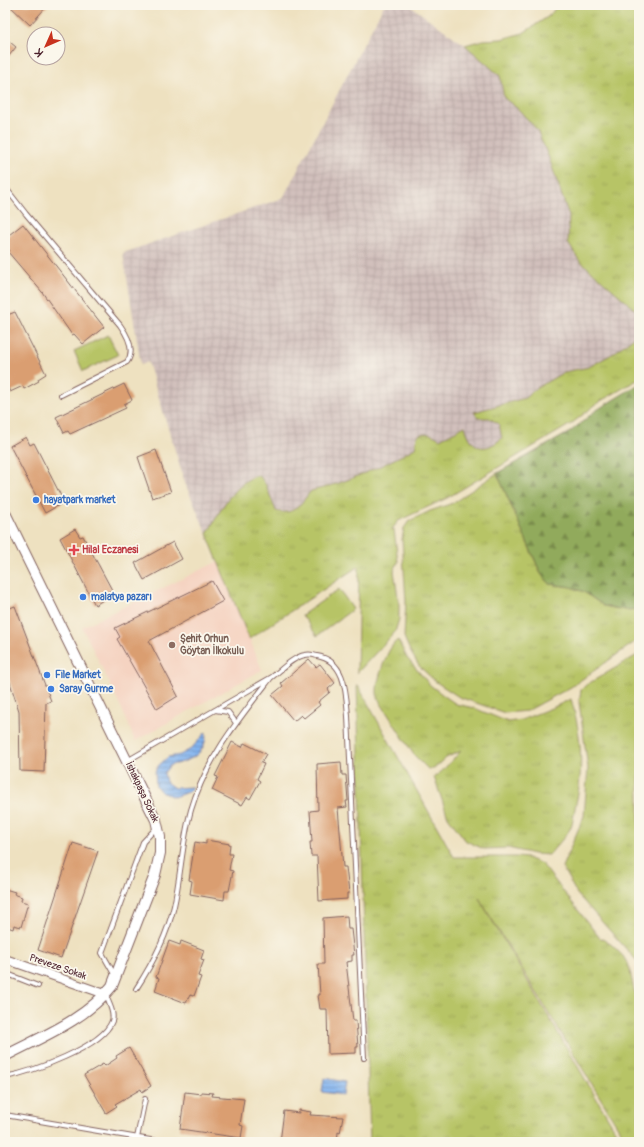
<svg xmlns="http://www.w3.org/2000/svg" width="644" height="1147" viewBox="0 0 644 1147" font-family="Pangolin,sans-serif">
<defs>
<pattern id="industrial-grid" width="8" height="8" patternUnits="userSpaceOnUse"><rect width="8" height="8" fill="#d1c0bc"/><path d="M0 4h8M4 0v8" fill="none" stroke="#b5a5a2"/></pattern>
<pattern id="grass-tufts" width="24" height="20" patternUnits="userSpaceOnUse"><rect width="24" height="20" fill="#b7c466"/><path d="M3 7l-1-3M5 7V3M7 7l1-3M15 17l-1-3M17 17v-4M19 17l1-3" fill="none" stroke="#9fa859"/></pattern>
<pattern id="forest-firs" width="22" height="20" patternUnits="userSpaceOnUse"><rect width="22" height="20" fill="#91aa5b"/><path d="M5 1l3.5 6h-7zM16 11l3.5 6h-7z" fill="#788a4b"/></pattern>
<pattern id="water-rules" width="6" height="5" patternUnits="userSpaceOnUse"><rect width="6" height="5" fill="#83b4ef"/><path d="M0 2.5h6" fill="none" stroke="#6d92c2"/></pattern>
</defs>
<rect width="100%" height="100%" fill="#fbf7ec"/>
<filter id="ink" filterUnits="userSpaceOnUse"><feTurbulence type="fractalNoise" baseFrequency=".025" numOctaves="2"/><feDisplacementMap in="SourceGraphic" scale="8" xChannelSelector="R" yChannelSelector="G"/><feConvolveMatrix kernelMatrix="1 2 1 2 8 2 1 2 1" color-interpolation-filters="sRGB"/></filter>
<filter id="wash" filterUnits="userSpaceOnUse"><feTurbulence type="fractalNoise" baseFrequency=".012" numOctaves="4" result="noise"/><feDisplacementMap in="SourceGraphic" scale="16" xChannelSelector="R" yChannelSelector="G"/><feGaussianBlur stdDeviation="0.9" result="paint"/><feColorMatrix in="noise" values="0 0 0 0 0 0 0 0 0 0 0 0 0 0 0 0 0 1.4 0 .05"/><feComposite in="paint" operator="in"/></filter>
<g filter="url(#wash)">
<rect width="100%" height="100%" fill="#eee1c0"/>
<path fill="#f5d3c1" d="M219 561 262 670 135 741 121 707 82 627Z"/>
<path fill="url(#industrial-grid)" d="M384 5H409L465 45 500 76 504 98 518 109 537 130 549 158 569 216 568 243 579 260 639 313V333L614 353 589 367 575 369 546 383 525 398 474 412 478 418H489L499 424 502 438 494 446 483 449 478 447 468 438 465 426 440 439 432 434 417 436 415 448 378 468 338 485 311 491 300 506 285 513 276 511 259 475 250 477 236 490 207 534 185 483 148 362 141 365 123 253 283 198Z"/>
<path fill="url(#grass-tufts)" stroke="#807248" d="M558 5H639V313L579 260 568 243 569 216 549 158 537 130 518 109 504 98 500 76 465 45 483 40 501 39 523 33 549 16Z
M639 333V379L599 402 571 424 447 498 398 521 391 531 394 529 398 562 394 571 399 604V619L395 632 357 673 359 566 249 639 207 534C219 513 234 481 259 475L266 485 276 511C295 516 300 504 311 491 349 482 381 467 415 448L417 436C425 431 432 434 440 439L465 426C471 449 484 454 502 438L499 424 489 418H478L474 412 525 398 535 389 564 372 589 367 614 353Z
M497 473 541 574 550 584 571 587 584 592 604 606 625 610 639 609V639L571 687 527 711 505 713 459 697 436 682 419 666 410 651 404 637 406 602 402 539 404 528 409 521 430 511 453 503Z
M398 640 407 658 430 685 443 695 456 704 474 708 508 722 521 720 554 707 571 699C582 736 584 770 575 808 574 814 573 823 570 829 564 839 556 846 549 855L534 854 508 848 484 849 466 841 448 817 434 777 441 772 461 751 446 758 434 769H428L414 755 380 702C379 699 377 696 377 693 376 681 388 645 398 640Z
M639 654V971L637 961 577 894 562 867 584 816 588 768 579 702 581 690 586 685Z
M357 684 454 857H516L527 858 542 864 599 937 612 945 623 956 629 966 635 995 639 1002V1142H627L479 898 622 1142H370Z"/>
<path fill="url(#forest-firs)" stroke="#6e6443" d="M639 384V609L625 610 604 606 584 592 571 587 550 584 541 574 497 473 570 432 595 411Z"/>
<path fill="#b7c466" stroke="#807248" d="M108 335 118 355 83 371 74 351Z
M339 589 353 609 317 636 302 615Z"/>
<path fill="url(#water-rules)" stroke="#666a8d" d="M206 732C207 754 189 762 170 765L164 773 166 782 174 788 193 787 188 792 174 797 161 792 156 786 155 772 158 766 168 757 180 755 191 749Z
M324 1078 345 1082 343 1095 322 1092Z"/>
<g id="blocks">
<path fill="#da9e71" d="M9 5H48L30 25Z
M5 38 16 47 5 61Z
M23 224 104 327 83 344 74 334 72 335 42 292 8 252 10 251 5 245V238Z
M15 312 46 374 38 379 39 381 24 389 23 386 10 392 5 382V316Z
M124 384 132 400 124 404 126 408 70 434 68 431 64 433 56 417Z
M26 437 30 445 34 443 62 498 59 500 61 504 45 513 10 446Z
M156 450 171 492 152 498 138 457Z
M75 529 80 537 83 536 112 590 108 592 110 596 95 605 60 538Z
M173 542 182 559 144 580 135 563Z
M212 581 223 601 149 641 178 696 157 709 117 639 120 637 115 628Z
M15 606 51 701 46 703 44 772 20 771 19 711 5 667V610Z
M309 659 316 667 320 664 335 683 328 689 330 692 318 702 320 705 304 718 301 715 294 721 272 695 283 686 281 683Z
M232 742 242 747 244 743 266 754 261 763 264 764 257 779 260 781 250 799 247 797 242 805 212 790 218 777 215 776Z
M341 762 342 775H346L348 801H346L347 807 338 808 343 867H346L349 893H347V899L319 901 317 856H311L310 842H312L310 811 318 810 317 764Z
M206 840 230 844 229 854H232L229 870 233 871 229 891H225L224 900 190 894 192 881 189 880 195 842 206 844Z
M73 843 98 851 61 958 38 950Z
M5 889 15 892 14 894 22 897 21 901 28 903 21 927 14 925 13 929 5 926Z
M347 916 348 929H351L354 955H352V961L346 962 353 1021H356L358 1047H356V1053L328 1054 327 1009H320L318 995H320L318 964H324L323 918Z
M169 941 180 945 181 941 204 950 201 959 204 960 198 976 201 977 194 996 190 995 186 1003 155 991 159 978 156 977Z
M129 1048 151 1086 142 1092 141 1089 115 1104 117 1106 106 1113 84 1075 103 1064 105 1066 117 1058 116 1056Z
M185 1092 201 1094V1092L213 1093 212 1096 244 1099 240 1125 243 1126 241 1138 180 1129Z
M299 1110 311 1112 310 1115 343 1117 340 1133 338 1132 337 1142H280L284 1111 299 1113Z"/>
</g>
</g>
<g filter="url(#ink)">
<use href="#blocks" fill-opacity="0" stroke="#83635f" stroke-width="1"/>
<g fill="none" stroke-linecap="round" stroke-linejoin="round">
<g stroke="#83635f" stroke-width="6">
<path id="service" d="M5 187 26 214 120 325C128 336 135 351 127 362L61 395
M215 710 228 712 236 723
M127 761 272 677C281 670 293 657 305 655 309 654 314 655 317 656 346 661 346 693 348 716L364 1058
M5 973 38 986
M114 974 102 953 143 842 157 827
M136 989C153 963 167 936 174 906 181 875 182 842 191 810 206 759 238 720 270 679
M5 1077C31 1072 103 1047 112 1021 115 1013 108 1002 106 995
M5 1115 162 1142
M137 1138 145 1099"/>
</g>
<g stroke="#83635f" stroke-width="10">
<path id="minor" d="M5 959 105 994"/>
</g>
<g stroke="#83635f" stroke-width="12">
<path id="tertiary" d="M5 513 145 798 156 820 160 837V853L155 875 112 986C85 1020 43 1036 5 1056"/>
</g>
<use href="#service" stroke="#fff" stroke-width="4"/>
<use href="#minor" stroke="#fff" stroke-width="8"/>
<use href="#tertiary" stroke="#fff" stroke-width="10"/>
</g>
</g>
<g fill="#3f7fe0" stroke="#fbf7ec" stroke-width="1.5">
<circle cx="36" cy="500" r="4"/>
<circle cx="83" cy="597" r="4"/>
<circle cx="47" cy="675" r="4"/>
<circle cx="51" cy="689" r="4"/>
</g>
<path fill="#e0444e" stroke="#fbf7ec" stroke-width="1.5" d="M72 544h4v4h4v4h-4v4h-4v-4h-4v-4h4z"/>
<circle fill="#8d6e63" stroke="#fbf7ec" stroke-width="1.5" cx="172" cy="645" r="4"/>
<g text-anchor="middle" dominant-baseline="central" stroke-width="3.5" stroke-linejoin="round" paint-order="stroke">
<g font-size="10" font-weight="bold" fill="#366cbe" stroke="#fbf7ec" text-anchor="start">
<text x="44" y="500">hayatpark market</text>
<text x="91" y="597">malatya pazarı</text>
<text x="55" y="675">File Market</text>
<text x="59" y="689">Saray Gurme</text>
</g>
<g font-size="10" font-weight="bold" fill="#be3a42" stroke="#fbf7ec" text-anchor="start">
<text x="82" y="550">Hilal Eczanesi</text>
</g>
<g font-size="10" font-weight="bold" fill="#785e54" stroke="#fbf7ec" text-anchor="start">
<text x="180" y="639">Şehit Orhun<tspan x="180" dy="12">Göytan İlkokulu</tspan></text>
</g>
<g font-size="10" fill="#4a1f2b" stroke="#fbf7ec">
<text transform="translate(142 792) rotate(65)">İshakpaşa Sokak</text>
<text transform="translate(58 967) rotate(19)">Preveze Sokak</text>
</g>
</g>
<rect width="644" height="1147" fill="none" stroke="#fbf7ec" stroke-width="20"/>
<g transform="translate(46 46) rotate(225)"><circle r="19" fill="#fbf7ec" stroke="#b4a19f"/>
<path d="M0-3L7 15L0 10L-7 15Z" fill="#c8321e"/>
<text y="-6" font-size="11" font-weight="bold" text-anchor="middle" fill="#4a1f2b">K</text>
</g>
</svg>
